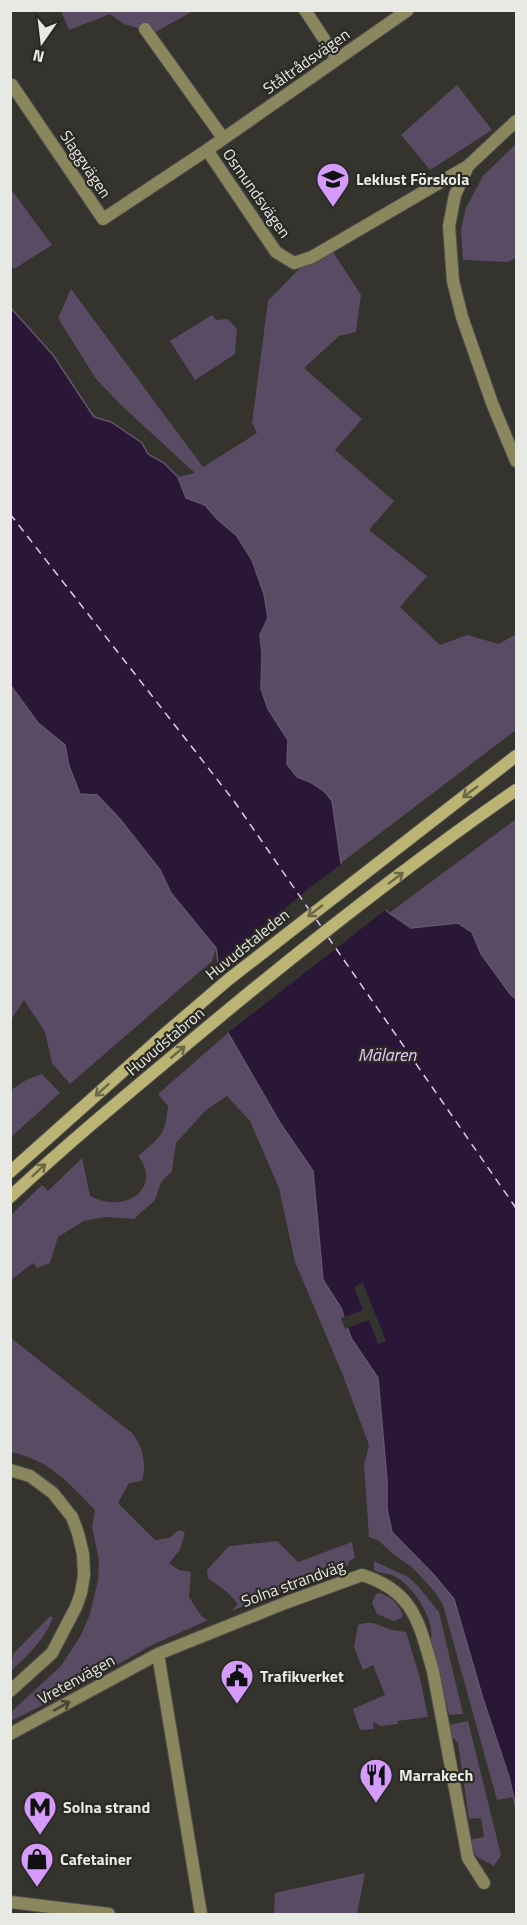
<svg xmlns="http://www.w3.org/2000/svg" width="527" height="1925" viewBox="0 0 527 1925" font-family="'Titillium Web',sans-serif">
<rect width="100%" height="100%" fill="#34332e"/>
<path fill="#594b63" d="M61 11H193L154 33 124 24 110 14 69 30Z
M457 85 492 130 430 170 401 135Z
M516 144V258L508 262 463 260 461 229 466 208 483 176Z
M10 188 52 245 14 269 10 263Z
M333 252 361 295 356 332 339 336 304 368 362 419 335 450 394 501 369 530 427 576 400 607 440 645 467 635 499 644 516 634V730L341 863 332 801 324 792 310 782 297 777 287 764 288 740 268 709 261 689 262 653 260 635 268 618 237 536 217 519 205 505 186 499 178 477 195 473 122 406 96 379 58 318 71 289 203 467 257 433 252 423 268 301 300 268Z
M212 315 216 320 228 319 237 329 235 354 195 380 170 341Z
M10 686 38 723 65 745 69 766 119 818 160 870 171 893 216 948 212 961 70 1084 52 1063 45 1032 24 1000 11 1020Z
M516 819V999L511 995 481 953 472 932 458 923 411 928 389 913Z
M228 1033 280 1123 313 1171 323 1280 341 1308 351 1338 378 1378 387 1480V1509L422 1564 433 1574 454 1599 514 1797 497 1800 443 1605 434 1591 413 1568 393 1554 378 1540 369 1537 364 1465 369 1445 342 1373 295 1262 279 1188 250 1121 227 1096 206 1110 176 1143 172 1171 161 1182 155 1200 134 1219 105 1217 84 1221 58 1237 50 1263 37 1268 33 1263 11 1280V1215L42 1185 48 1191 82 1158 90 1196C94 1198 99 1200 103 1201 134 1208 160 1184 138 1156 161 1137 165 1135 168 1106L158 1094Z
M42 1074 60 1093 11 1137V1090L26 1080Z
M11 1338 132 1433C143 1446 147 1465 142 1481L129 1483 118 1503 155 1540 169 1538 179 1530 185 1532 180 1550 169 1563 179 1570 191 1572 189 1597 202 1617 208 1620 150 1646 73 1690 11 1721V1712L61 1666 81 1635 90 1614 98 1580 99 1560 92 1527 95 1510C69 1483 49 1460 11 1452Z
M277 1541 298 1562 352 1542 355 1558 349 1561 348 1565 231 1611 238 1604 227 1592 208 1578 207 1570 229 1546Z
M374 1561 408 1577 418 1586 439 1612 463 1714 449 1715 430 1642C437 1622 414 1587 396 1577 389 1572 381 1575 374 1570Z
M379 1593C390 1596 398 1603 403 1615L401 1618 394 1621 377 1614 372 1603 376 1594Z
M50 1616 53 1618C44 1640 28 1655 11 1671L13 1654Z
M365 1623H373L392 1630 406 1632 420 1678 428 1717 397 1721 398 1724 381 1726 373 1722 374 1729 360 1730 353 1709 385 1695 373 1665 363 1670 354 1647 358 1625Z
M468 1721 501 1855 494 1866C479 1857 473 1859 469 1840L484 1837 481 1818 469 1819 458 1743 451 1736 449 1725Z
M365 1873 357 1914H274L275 1893Z"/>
<path fill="#2a1637" stroke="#63556b" stroke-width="1.5" d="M10 307 53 355 94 417 111 422 142 443 148 454 164 463 178 477 186 498 205 505 217 519 237 536 252 560 264 594 268 618 260 635 262 653 261 689 268 709 288 740 287 764 297 777 310 782 325 792 332 801 341 863 389 913 411 928 458 923 472 932 481 954 511 995 516 999V1808L509 1777 483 1699 454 1599 433 1574 392 1532 387 1509V1480L378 1378 351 1338 341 1308 323 1280 313 1171 280 1123 228 1033 216 948 171 893 160 870 119 818 97 795 80 794 69 766 65 745 38 723 11 686Z"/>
<path fill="#34332e" d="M344 862 388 908 225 1035 215 968 308 889Z
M363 1283 386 1341 378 1344 369 1320 345 1329 341 1318 363 1310 354 1287Z"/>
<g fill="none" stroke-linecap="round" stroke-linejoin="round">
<path stroke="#e4c7f9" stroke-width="1.5" stroke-dasharray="8 6" stroke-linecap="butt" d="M10 514 234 801 310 911
M316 919 322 928
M328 937 516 1208"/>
<g stroke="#51504b" stroke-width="14">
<path id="street" d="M305 10 337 59
M145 29 223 138
M12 85 103 219 207 150 408 10
M516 121 468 166 455 195 449 226 453 281 462 317 492 403 516 461
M207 150 276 252 294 263 312 257 468 166
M10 1470 30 1476 53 1493 72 1517 78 1533 83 1554 84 1575 81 1593 76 1607 52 1653 10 1691
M158 1654 201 1914
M10 1734 158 1654 285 1603 362 1575C414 1591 419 1623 433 1671L468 1858 484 1883
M10 1902 109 1914"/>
</g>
<g stroke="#51504b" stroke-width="14">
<path id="secondary" d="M10 1172 167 1032 229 979 516 756
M10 1197C67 1144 126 1095 186 1045 292 956 402 869 516 790"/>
</g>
<use href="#street" stroke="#8a865e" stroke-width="12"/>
<use href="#secondary" stroke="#bbb474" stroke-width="12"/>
</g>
<defs><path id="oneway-shaft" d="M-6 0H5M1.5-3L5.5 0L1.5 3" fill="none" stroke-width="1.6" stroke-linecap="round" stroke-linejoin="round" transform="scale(1.5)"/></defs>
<g stroke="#6b6848">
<use href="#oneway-shaft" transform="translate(470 792) rotate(143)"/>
<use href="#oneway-shaft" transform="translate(396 878) rotate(-37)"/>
<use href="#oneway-shaft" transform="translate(315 911) rotate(142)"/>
<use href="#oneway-shaft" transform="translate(178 1052) rotate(-40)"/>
<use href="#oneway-shaft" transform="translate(102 1090) rotate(138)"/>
<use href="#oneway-shaft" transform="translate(39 1170) rotate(-43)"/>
</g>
<use stroke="#474535" href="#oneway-shaft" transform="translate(62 1706) rotate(-29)"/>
<defs>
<g id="school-pin" transform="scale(1.725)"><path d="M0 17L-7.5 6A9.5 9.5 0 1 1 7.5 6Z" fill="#d59bfb" stroke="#2a2924"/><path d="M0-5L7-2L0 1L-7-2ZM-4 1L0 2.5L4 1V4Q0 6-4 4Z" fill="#111"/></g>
<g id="civic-pin" transform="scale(1.725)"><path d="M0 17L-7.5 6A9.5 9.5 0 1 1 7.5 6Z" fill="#d59bfb" stroke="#2a2924"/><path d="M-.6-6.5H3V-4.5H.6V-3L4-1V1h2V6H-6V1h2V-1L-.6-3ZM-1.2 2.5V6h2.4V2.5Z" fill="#111"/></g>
<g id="restaurant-pin" transform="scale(1.725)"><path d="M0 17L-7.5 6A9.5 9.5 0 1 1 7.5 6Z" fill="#d59bfb" stroke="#2a2924"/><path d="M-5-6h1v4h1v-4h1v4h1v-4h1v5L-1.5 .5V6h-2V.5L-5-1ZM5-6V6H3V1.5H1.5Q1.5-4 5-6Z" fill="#111"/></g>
<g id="metro-pin" transform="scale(1.725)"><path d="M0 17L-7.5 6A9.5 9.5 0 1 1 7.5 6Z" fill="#d59bfb" stroke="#2a2924"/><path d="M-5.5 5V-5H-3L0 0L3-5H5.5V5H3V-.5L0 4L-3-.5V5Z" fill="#111"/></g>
<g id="shop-pin" transform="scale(1.725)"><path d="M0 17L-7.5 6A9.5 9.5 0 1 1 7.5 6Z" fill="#d59bfb" stroke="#2a2924"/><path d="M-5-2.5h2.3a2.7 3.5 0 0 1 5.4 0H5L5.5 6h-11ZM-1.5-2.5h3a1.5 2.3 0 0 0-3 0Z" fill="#111"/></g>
</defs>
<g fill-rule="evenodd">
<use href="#school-pin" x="333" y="179"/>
<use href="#civic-pin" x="237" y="1676"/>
<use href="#restaurant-pin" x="376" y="1775"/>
<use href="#metro-pin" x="40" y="1807"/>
<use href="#shop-pin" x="37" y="1859"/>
</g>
<g text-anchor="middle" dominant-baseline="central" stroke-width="4.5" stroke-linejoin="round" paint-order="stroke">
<g font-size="16" fill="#e8e8e4" stroke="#2a2924">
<text transform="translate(306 61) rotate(-35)">Ståltrådsvägen</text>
<text transform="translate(86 164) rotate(56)">Slaggvägen</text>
<text transform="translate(257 193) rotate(55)">Osmundsvägen</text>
<text transform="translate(247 944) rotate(-39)">Huvudstaleden</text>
<text transform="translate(165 1041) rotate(-40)">Huvudstabron</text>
<text transform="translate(293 1583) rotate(-20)">Solna strandväg</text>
<text transform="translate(76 1679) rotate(-29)">Vretenvägen</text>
</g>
<g font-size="16" font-weight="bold" fill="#e8e8e4" stroke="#2a2924" text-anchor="start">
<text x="356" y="179">Leklust Förskola</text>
<text x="260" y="1676">Trafikverket</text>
<text x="399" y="1775">Marrakech</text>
<text x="63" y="1807">Solna strand</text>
<text x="60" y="1859">Cafetainer</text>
</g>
<g font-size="18" font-style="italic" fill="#e4c7f9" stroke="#2a2924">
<text x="387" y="1054">Mälaren</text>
</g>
</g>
<rect width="527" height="1925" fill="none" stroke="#e8e8e4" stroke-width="24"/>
<g transform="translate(42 42) rotate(194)" stroke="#2a2924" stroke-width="4.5" paint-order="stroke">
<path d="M0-4.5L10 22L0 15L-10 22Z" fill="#e8e8e4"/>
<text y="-9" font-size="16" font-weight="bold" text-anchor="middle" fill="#e8e8e4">N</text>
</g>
</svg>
